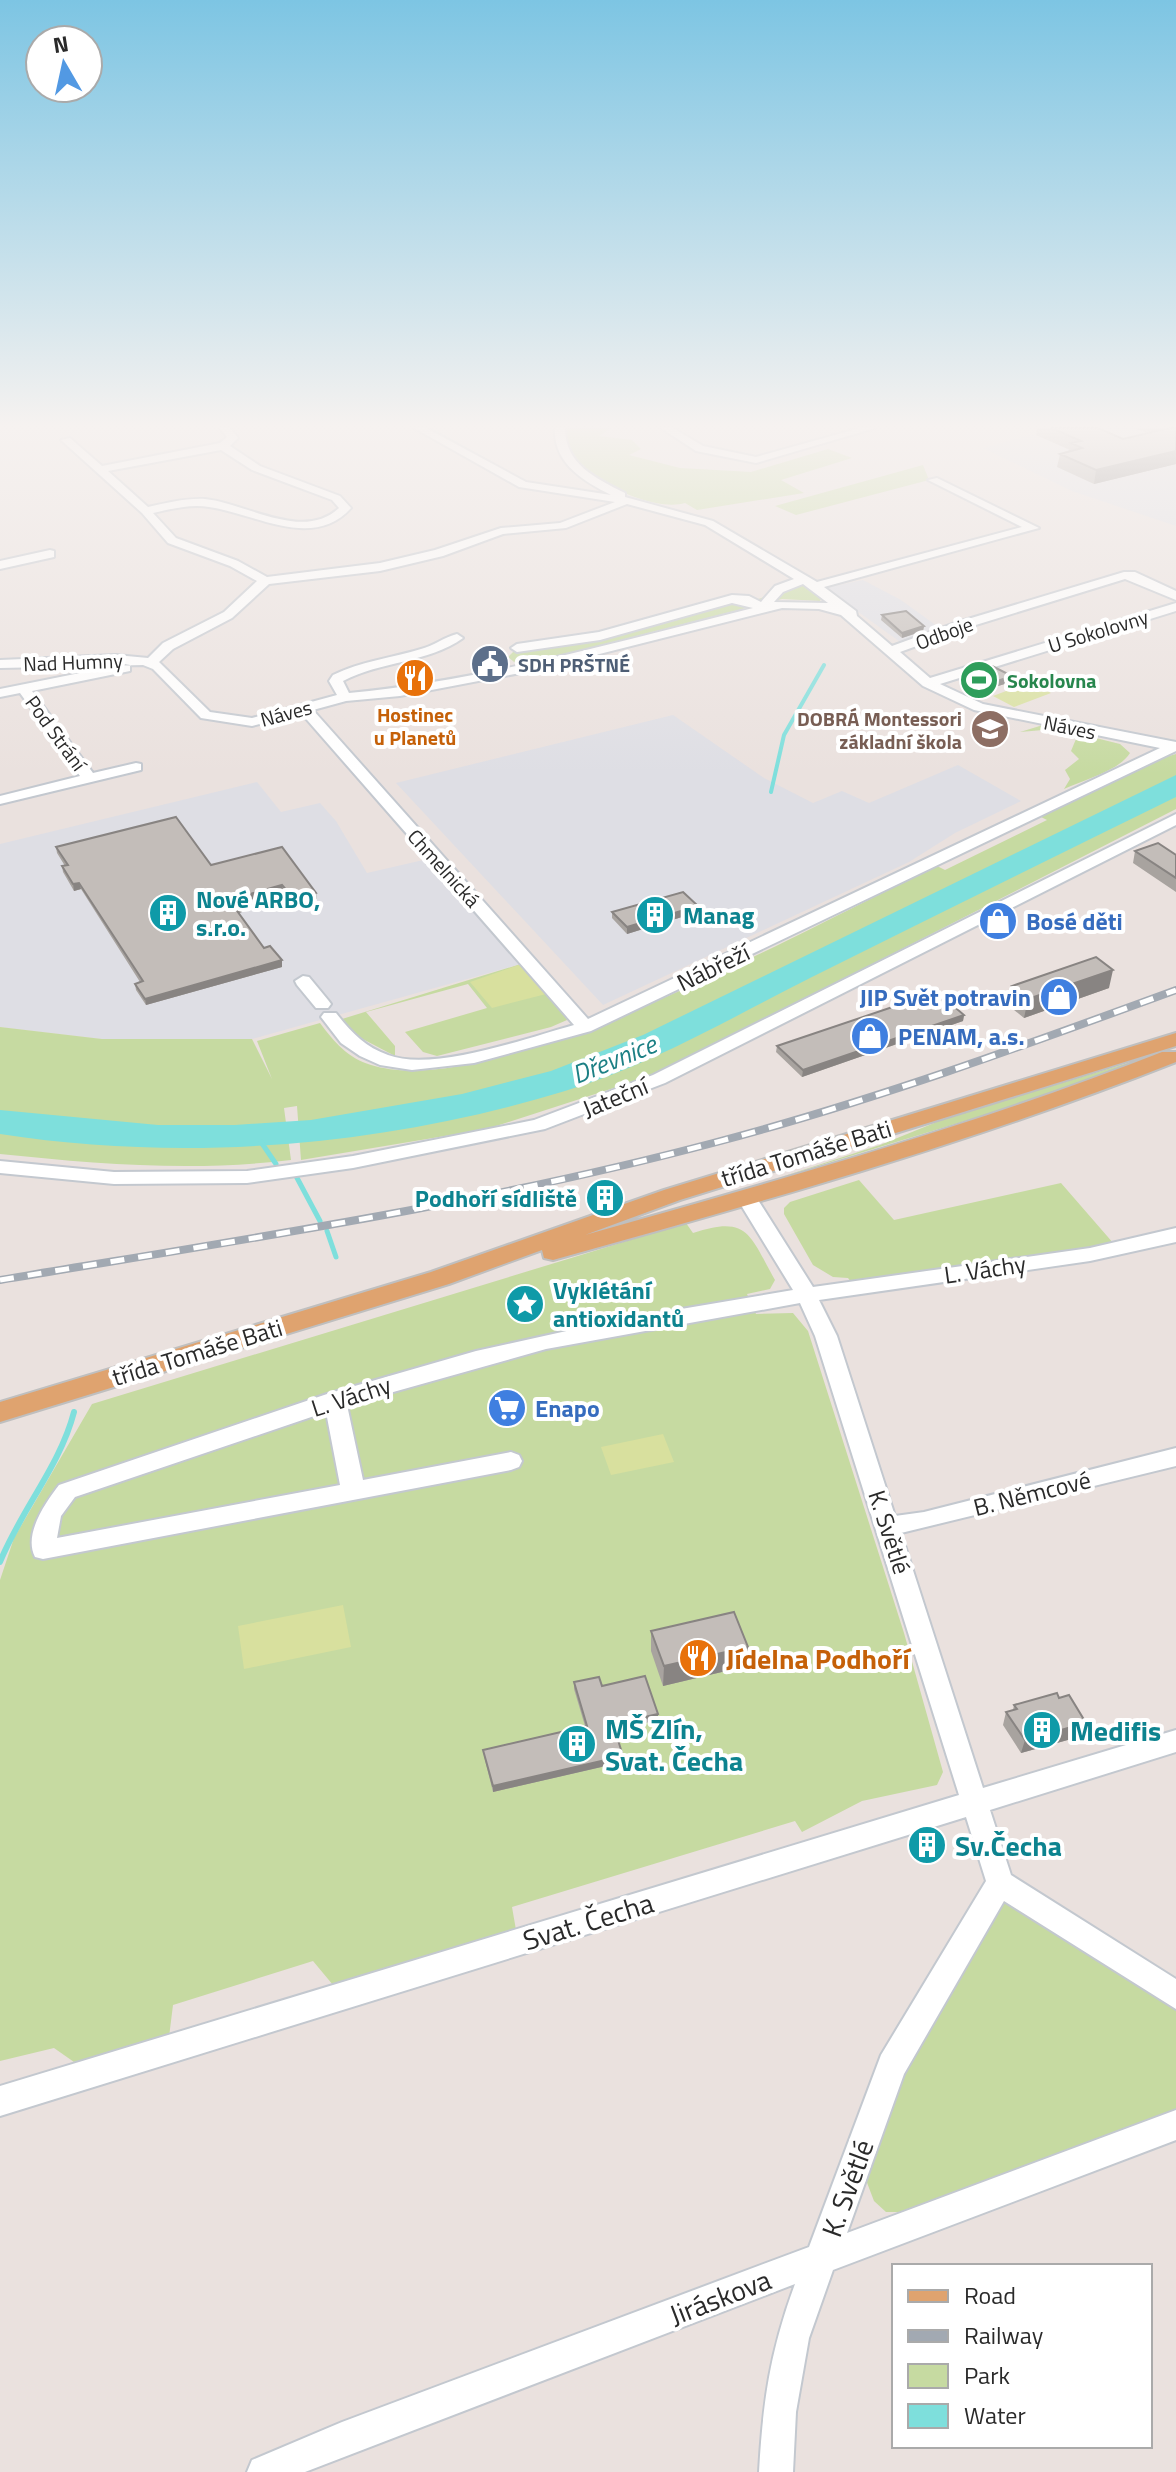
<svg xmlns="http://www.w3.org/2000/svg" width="1176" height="2472" viewBox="0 0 1176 2472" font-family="'Titillium Web',sans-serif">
<rect width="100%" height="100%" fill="#eae1de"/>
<path fill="#dedee4" d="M1044 428H1176V526L1072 491 983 448 1034 434Z
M863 580 901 600 941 629 903 644 825 588Z
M673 715 764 778 813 803 842 791 869 803 958 765 1021 801 955 833 909 862 603 1005 396 783Z
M257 782 281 812 320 803 336 821 367 873 432 858 524 963 252 1039H102L0 1027V844Z"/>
<path fill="#c6daa1" d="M565 428H611L599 436 632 440 641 449 629 455 680 468 751 472 828 449 852 458 781 480 804 493 697 510 685 503C649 514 561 470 565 428Z
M923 465 929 480 796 515 775 506Z
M801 584 809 585 822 596 820 601 782 599 519 666 508 657 517 648 550 644 730 600 747 603Z
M1043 725 1120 744 1130 753C1119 771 1083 780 1064 789L1070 779 1065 770 1079 759 1071 751 1076 739 1043 730 1020 732Z
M1176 754V809L657 1074 487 1129 301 1160 297 1106 284 1108 291 1160C193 1172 97 1164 0 1154V1027L102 1039H252L272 1079 257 1041 320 1023C334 1042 348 1058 371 1065 495 1104 817 923 937 866L945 870 1047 820 1039 816 1152 761Z
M524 963 564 1009 567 1020 551 1027 437 1056 423 1052 405 1032 487 1008 468 984 366 1012 395 1046V1056L355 1035 342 1019Z
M1164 1052 1037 1099 772 1180 880 1145 949 1117Z
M859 1180 894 1220 1061 1183 1114 1244 851 1282 848 1278 833 1277 813 1265 784 1214V1208L790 1202Z
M686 1223 693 1233C749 1214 750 1236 775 1280L770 1289 747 1294 756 1314 793 1313 808 1331 904 1633 943 1772 937 1785 862 1801 802 1832 795 1821 512 1907 516 1930 333 1985 313 1961 173 2005 169 2037 74 2062 54 2048 0 2061V1580L14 1538 92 1404Z
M1004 1903 1025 1908 1176 2009V2110L907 2212H886L874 2201 866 2180 897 2083 989 1913Z"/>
<path fill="#d8e09e" d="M1030 682 1051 693 1014 707 993 696Z
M524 963 550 993 492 1008 470 982Z
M663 1434 674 1462 611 1475 601 1447Z
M343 1605 351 1647 244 1669 238 1626Z"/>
<path fill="#7edfdc" d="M1176 775V797C1054 857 932 917 810 978 731 1018 651 1065 565 1091 384 1146 188 1163 0 1134V1110L158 1125H235L311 1120 462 1094 551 1071 643 1035Z"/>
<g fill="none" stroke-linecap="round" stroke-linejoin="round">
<path stroke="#7edfdc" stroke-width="3" d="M428 428 493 464"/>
<path stroke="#7edfdc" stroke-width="4" d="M771 792 784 735 824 665"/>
<path stroke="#7edfdc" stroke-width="5" d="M261 1142 276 1164
M296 1176 320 1221
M327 1231 336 1257"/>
<path stroke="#7edfdc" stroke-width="6" d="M0 1562C21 1510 60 1466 74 1412"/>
<g stroke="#c3c8cf" stroke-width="4">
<path id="minor" d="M220 428H230L238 438 230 446 260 466 340 496 351 508C313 551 254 513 209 507 191 504 171 509 153 513L176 538 238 561 267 577 380 563 435 550 501 528 560 523 615 502 519 487 414 428H426L526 482 611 495C583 481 553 463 555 428H565C565 464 595 478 625 493V497L713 521 817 582 1022 527 928 480 937 478 1039 528 824 587 856 611 857 616 892 646 958 622 1124 572H1135L1176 591V600L1125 579 966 628 900 652 930 678 1176 603V611L940 684 983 704 1176 742V751L591 1031 474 1063 412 1070 380 1065 360 1056 341 1043 321 1017 324 1013H336C351 1032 365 1047 388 1055 433 1072 527 1038 574 1025L301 713 252 726 201 718 153 669 143 665 0 668V660L116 655 148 658 163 643 224 612 257 581 230 566 168 543 142 513 61 440 70 438 102 466 220 443 227 437ZM221 450 252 470 332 500 339 508C303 542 246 503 205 499 186 498 167 503 148 507L108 471ZM627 504 705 525 794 579 775 586 761 602 749 596 732 595 599 632 517 644 511 648 517 652 600 640 732 603 753 608C620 641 486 680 349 693L343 681C381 661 428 663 463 638L457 634C444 637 434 646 421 649 391 658 362 661 333 675L329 681 337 695 252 718 210 712 159 662 173 649 232 618 269 584 380 571 443 556 503 534 566 528ZM803 584 828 603 774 602 783 592ZM782 608 819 609 841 615 923 686 974 710 1160 748 588 1019 313 710 346 701 400 696 536 670Z
M661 428H673L703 446 756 457 860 428H875L756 463 696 451Z
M50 550 54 551V557L0 569V561Z
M125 664 130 665V671L32 691 93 773 136 763 141 764V770L0 804V796L80 776 20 693 0 697V689Z
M1176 814V825L665 1083 545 1129 353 1168 247 1183 114 1184 0 1173V1161L114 1172 247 1171 353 1156 534 1120 653 1075Z
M303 976 309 977 328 1000 331 1004 328 1008H316L297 985 295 981Z
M746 1191 753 1192 813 1287 1090 1248 1176 1228V1242L1090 1261 819 1300 837 1336 895 1516 924 1512 1176 1448V1466L901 1533 983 1788 1176 1730V1752L990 1810 1011 1875 1176 1979V2009L1004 1901 904 2074 847 2233 1176 2110V2140L833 2270 809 2338 796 2412 793 2472H759C763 2401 770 2352 795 2284L305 2472H247L252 2460 342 2422 809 2247 881 2055 986 1881 966 1817 0 2116V2086L959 1795 815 1336 800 1303 546 1349 347 1405 363 1480 511 1452 519 1455 522 1461 519 1467 511 1470 43 1559 35 1557C23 1534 46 1502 59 1485L327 1394 476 1351 616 1320 793 1290 736 1197ZM326 1412 340 1485 57 1538 61 1516 75 1497Z"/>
</g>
<g stroke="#bfbfbf" stroke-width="4">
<path id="major" d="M1176 1033V1046L680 1200 585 1235C779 1180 975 1126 1162 1052H1176V1062C974 1142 762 1202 553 1260L544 1258 542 1250 449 1284 0 1422V1402L431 1272 664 1190Z"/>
</g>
<use href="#minor" fill="#fff" fill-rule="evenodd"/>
<use href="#major" fill="#dfa36f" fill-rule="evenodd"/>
<g stroke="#a2a9b2" stroke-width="8">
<path id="rail" d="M0 1280C239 1240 479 1205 713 1143 870 1102 1023 1046 1176 990"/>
</g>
<use href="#rail" stroke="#fff" stroke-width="5" stroke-dasharray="14" stroke-linecap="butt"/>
</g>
<path fill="#a8a39f" d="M1037 428H1103H1099L1123 439 1147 433 1134 428H1176V464L1094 484 1057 467 1060 454 1070 450 1036 435Z
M882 615 924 626 923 631 902 638 881 620Z
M966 674 1012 676 1011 682 982 691 966 679Z
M56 847 211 865 282 847 317 899 294 906 283 891 239 903 242 912 238 913 264 948 282 960V967L146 1005 136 990 135 984 140 982 81 889 74 891 63 872 62 866H65L57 853Z
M1135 851 1176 855V892L1133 863Z
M698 906V912L627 934 612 918V912Z
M1012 986 1109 988 1024 1018 1008 1005Z
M964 1015 963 1021 802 1077 776 1052 777 1046Z
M651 1631 747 1666 663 1686 651 1651Z
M574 1682 602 1686 658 1714V1720L615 1730 623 1762 493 1792 484 1756 483 1750 585 1726 574 1689Z
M1014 1705 1082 1736 1021 1753 1003 1725 1006 1712 1013 1710Z"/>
<path fill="#888482" d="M1176 451V464L1094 484 1096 470Z
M924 626 923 631 902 638V633Z
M1012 676 1011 682 982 691 983 686Z
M79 883 81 889 74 891 73 884Z
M282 885 283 891 236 904 235 898Z
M316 893 317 899 294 906V899Z
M241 906 242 912 235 914V908Z
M698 906V912L627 934V927Z
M282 960V967L146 1005 145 999Z
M1113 970 1109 988 1024 1018 1028 999Z
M964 1015 963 1021 802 1077 803 1070Z
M748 1647 747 1666 663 1686 664 1666Z
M658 1714V1720L613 1730V1724Z
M1086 1723 1082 1736 1021 1753 1025 1740Z
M623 1756V1762L493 1792V1786Z"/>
<path fill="#c3bdb9" stroke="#888482" stroke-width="2" d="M1051 428H1098L1123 439 1169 428H1176V451L1096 470 1060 454 1082 448 1071 443 1081 441Z
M906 611 924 626 902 633 882 615Z
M992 666 1012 676 983 686 966 674Z
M176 817 211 865 282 847 316 893 294 899 282 885 235 898 241 906 235 908 264 948 270 946 282 960 145 999 135 984 143 981 79 883 73 884 62 866 68 865 56 847Z
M1158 843 1176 855V878L1135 851Z
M683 892 698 906 627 927 612 912Z
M1096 957 1113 970 1028 999 1012 986Z
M937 992 964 1015 803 1070 777 1046Z
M734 1612 748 1647 664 1666 651 1631Z
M645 1676 658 1714 613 1724 623 1756 493 1786 483 1750 587 1726 574 1682 599 1677 602 1686Z
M1057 1693 1059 1698 1069 1695 1086 1723 1025 1740 1006 1712 1017 1709 1014 1705Z"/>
<linearGradient id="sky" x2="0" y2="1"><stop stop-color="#7dc5e3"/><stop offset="0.55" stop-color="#f6f2f0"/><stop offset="1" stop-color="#f6f2f0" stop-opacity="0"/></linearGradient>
<rect width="1176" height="774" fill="url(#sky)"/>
<defs>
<g id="civic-disc" transform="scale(2)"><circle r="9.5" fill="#5c6f8a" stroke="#fff"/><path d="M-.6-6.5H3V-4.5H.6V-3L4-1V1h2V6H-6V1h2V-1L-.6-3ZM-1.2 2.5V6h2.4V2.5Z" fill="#fff"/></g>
<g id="restaurant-disc" transform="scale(2)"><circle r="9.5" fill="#e8710a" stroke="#fff"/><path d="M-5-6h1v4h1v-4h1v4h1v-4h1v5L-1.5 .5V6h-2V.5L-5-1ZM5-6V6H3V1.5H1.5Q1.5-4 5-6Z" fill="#fff"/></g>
<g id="stadium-disc" transform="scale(2)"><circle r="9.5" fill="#2e9e5b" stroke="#fff"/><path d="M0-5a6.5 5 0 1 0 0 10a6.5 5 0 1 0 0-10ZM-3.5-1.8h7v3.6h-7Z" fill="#fff"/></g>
<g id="school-disc" transform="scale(2)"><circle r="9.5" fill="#8d6e63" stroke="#fff"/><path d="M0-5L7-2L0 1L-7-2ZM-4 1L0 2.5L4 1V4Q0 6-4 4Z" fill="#fff"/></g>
<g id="building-disc" transform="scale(2)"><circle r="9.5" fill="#0f9aa8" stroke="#fff"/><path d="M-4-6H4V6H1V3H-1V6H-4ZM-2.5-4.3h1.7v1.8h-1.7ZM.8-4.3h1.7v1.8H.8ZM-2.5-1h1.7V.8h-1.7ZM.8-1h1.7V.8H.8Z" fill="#fff"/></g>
<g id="shop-disc" transform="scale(2)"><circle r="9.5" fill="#3f7fe0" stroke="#fff"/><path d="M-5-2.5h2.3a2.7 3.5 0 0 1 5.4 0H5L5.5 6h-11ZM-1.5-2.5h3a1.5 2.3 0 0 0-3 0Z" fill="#fff"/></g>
<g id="sight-disc" transform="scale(2)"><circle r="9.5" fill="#0f9aa8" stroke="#fff"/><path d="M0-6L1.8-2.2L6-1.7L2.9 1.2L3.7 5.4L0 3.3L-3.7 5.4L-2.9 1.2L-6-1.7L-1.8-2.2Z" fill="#fff"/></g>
<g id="supermarket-disc" transform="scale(2)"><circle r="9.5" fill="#3f7fe0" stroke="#fff"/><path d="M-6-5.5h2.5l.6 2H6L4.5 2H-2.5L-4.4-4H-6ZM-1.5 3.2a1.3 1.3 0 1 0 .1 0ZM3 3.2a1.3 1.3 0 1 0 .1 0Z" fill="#fff"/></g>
</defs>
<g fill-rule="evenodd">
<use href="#civic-disc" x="490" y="664"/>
<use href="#restaurant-disc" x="415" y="678"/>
<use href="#stadium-disc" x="979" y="680"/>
<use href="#school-disc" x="990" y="729"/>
<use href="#building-disc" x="168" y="913"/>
<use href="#building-disc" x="655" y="915"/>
<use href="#shop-disc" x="998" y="921"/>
<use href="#shop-disc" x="1059" y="997"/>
<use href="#shop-disc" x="870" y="1036"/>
<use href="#building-disc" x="605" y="1198"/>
<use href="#sight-disc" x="525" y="1304"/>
<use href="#supermarket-disc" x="507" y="1408"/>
<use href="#restaurant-disc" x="698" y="1658"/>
<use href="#building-disc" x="1042" y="1730"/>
<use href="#building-disc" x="577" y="1744"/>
<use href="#building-disc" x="927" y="1845"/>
</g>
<g text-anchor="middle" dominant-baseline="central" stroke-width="8" stroke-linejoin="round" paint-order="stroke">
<g font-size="20" fill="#2a2a2a" stroke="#fff">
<text transform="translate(1098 631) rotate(-17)">U Sokolovny</text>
<text transform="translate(944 633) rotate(-20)">Odboje</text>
<text transform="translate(73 662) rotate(-2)">Nad Humny</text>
<text transform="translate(286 713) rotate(-15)">Náves</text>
<text transform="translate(1070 727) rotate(12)">Náves</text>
<text transform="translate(56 733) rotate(54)">Pod Strání</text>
<text transform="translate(444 868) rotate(48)">Chmelnická</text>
</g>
<g font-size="20" font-weight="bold" fill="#4e5e75" stroke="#fff" text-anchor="start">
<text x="518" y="664">SDH PRŠTNÉ</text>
</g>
<g font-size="20" font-weight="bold" fill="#27864d" stroke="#fff" text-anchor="start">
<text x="1007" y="680">Sokolovna</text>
</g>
<g font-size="20" font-weight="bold" fill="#c56008" stroke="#fff">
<text x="415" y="714">Hostinec<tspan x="415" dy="23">u Planetů</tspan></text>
</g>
<g font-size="20" font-weight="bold" fill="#785e54" stroke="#fff" text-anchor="end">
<text x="962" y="718">DOBRÁ Montessori<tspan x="962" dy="23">základní škola</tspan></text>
</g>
<g font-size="24" font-weight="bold" fill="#0d838f" stroke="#fff" text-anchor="start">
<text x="196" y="899">Nové ARBO,<tspan x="196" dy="28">s.r.o.</tspan></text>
<text x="683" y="915">Manag</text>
<text x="577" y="1198" text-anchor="end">Podhoří sídliště</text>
<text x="553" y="1290">Vyklétání<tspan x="553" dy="28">antioxidantů</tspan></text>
</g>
<g font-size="24" font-weight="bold" fill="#366cbe" stroke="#fff" text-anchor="start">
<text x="1026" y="921">Bosé děti</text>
<text x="1031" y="997" text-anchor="end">JIP Svět potravin</text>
<text x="898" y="1036">PENAM, a.s.</text>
<text x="535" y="1408">Enapo</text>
</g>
<g font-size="24" fill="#2a2a2a" stroke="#fff">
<text transform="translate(713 967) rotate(-26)">Nábřeží</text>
<text transform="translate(615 1097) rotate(-22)">Jateční</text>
<text transform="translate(806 1153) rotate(-17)">třída Tomáše Bati</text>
<text transform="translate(985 1269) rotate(-8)">L. Váchy</text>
<text transform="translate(197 1352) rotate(-17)">třída Tomáše Bati</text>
<text transform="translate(351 1396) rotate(-18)">L. Váchy</text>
<text transform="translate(1032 1493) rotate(-14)">B. Němcové</text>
<text transform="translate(890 1532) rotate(72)">K. Světlé</text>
</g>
<g font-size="26" font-style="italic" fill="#1d8085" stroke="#fff">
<text transform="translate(614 1059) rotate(-22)">Dřevnice</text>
</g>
<g font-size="28" font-weight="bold" fill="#c56008" stroke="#fff" text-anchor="start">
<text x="726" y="1658">Jídelna Podhoří</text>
</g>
<g font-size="28" font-weight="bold" fill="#0d838f" stroke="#fff" text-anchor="start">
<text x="605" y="1728">MŠ Zlín,<tspan x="605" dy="32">Svat. Čecha</tspan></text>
<text x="1070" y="1730">Medifis</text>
<text x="955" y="1845">Sv.Čecha</text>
</g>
<g font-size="28" fill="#2a2a2a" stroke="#fff">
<text transform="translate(588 1921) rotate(-17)">Svat. Čecha</text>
<text transform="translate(847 2188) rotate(-70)">K. Světlé</text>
<text transform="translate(720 2297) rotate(-21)">Jiráskova</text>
</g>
</g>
<rect x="892" y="2264" width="260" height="184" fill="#ffffff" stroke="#aaaaaa" stroke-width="2"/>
<rect x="908" y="2290" width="40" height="12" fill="#dfa36f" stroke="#aaaaaa" stroke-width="2"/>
<text x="964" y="2304" font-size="24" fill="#2a2a2a">Road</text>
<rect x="908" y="2330" width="40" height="12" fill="#a2a9b2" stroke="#aaaaaa" stroke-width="2"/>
<text x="964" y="2344" font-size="24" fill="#2a2a2a">Railway</text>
<rect x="908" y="2364" width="40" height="24" fill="#c6daa1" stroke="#aaaaaa" stroke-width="2"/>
<text x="964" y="2384" font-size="24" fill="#2a2a2a">Park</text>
<rect x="908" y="2404" width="40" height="24" fill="#7edfdc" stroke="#aaaaaa" stroke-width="2"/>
<text x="964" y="2424" font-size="24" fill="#2a2a2a">Water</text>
<g transform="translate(64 64) rotate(351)"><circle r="38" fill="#ffffff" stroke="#aaaaaa" stroke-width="2"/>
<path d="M0-6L14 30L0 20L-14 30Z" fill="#5299e3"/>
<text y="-12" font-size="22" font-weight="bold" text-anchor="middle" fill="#2a2a2a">N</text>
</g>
</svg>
